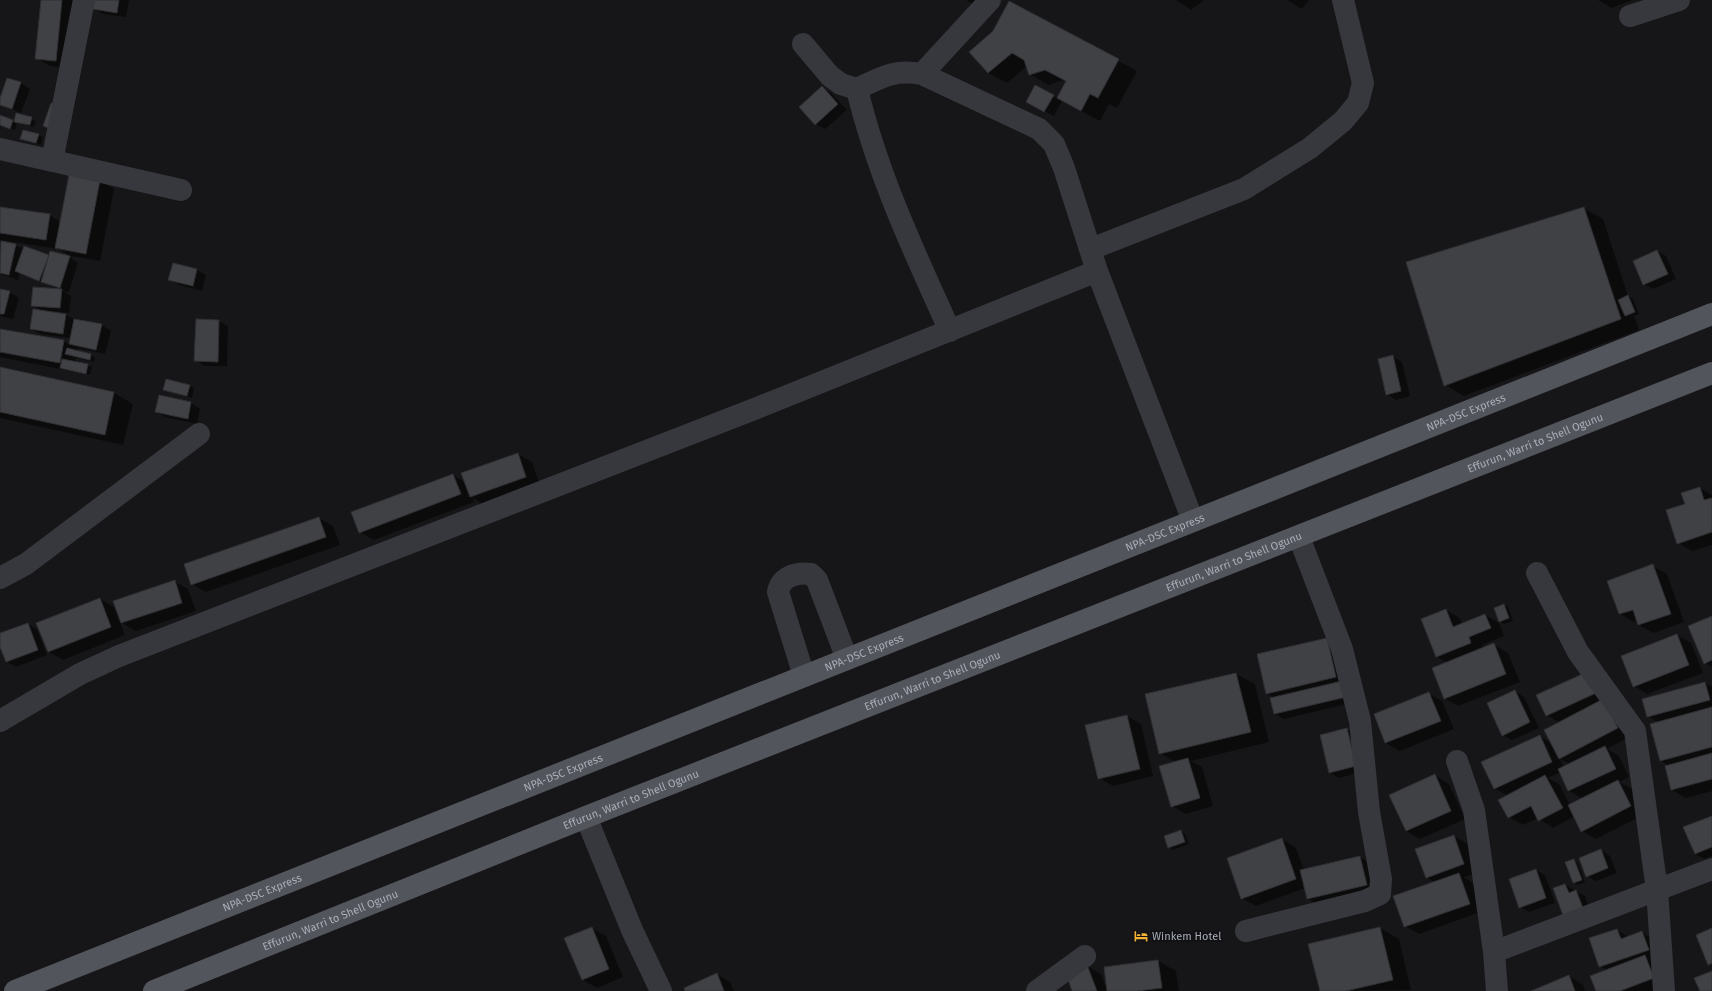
<svg xmlns="http://www.w3.org/2000/svg" width="1712" height="991" viewBox="0 0 1712 991" font-family="'Fira Sans',sans-serif">
<rect width="100%" height="100%" fill="#161618"/>
<path fill="#0007" fill-rule="evenodd" d="M42 0H76L70 69 50 66 36 58Z
M95 0H129L126 17 103 14 94 8Z
M966 0H992L984 11Z
M1176 0H1204L1191 10Z
M1287 0H1309L1302 9Z
M1598 0H1633L1612 8Z
M1009 2 1137 71 1117 108 1109 104 1100 121 1062 101 1054 116 1036 107 1035 86 1058 99 1067 82 1064 80 1048 85 1030 74 1027 66 1007 83 988 73 993 32Z
M8 79 21 83 30 89 21 113 0 104Z
M822 88 831 93 847 110 825 129 816 124Z
M17 115 36 121 34 127 17 122 15 130 0 125V117L15 122Z
M23 131 43 137 41 145 21 138Z
M100 181 114 189 100 261 70 256 59 249 0 240V208L49 215 61 222Z
M1584 208 1603 219 1628 296 1633 299 1639 314 1634 316 1639 330 1464 396 1445 385 1407 263Z
M2 242 50 256 69 257 78 263 69 292 63 291 71 296 69 313 53 311V313L66 315 75 320 102 325 111 331 105 354 78 348 77 352 95 357 94 362 76 358 75 362 92 367 90 375 0 357V330L64 341 70 345 71 338 40 334 31 329 44 312 32 305 60 289 20 273 18 280 0 274V248Z
M1657 251 1666 256 1676 279 1653 289 1644 284Z
M174 264 197 270 206 275 202 291 179 285 170 279Z
M0 290 10 292 19 298 13 319 0 316Z
M197 320 219 321 228 326 227 366H205L195 360Z
M1392 356 1402 362 1410 396 1396 400 1387 394Z
M0 368 114 393 133 404 123 445 0 418Z
M190 386 194 388 192 398 164 390Z
M160 396 191 403 200 409 197 424 165 417 156 412Z
M518 454 532 462 540 485 484 505 473 498 474 502 374 540 360 532 453 475 465 482Z
M1700 488 1712 495V545L1692 551 1678 543 1686 504Z
M319 518 333 526 340 545 206 592 192 584Z
M1653 566 1667 574 1684 622 1653 633 1639 625 1638 620 1634 622 1620 614Z
M174 581 188 589 196 611 136 631 122 623Z
M100 599 114 607 125 635 63 660 49 652 38 623Z
M1504 605 1508 607 1513 621 1504 624 1500 622 1495 609Z
M1446 610 1460 618 1462 624 1485 615 1499 623 1504 636 1482 645 1484 649 1494 645 1508 653 1520 682 1458 706 1444 698 1448 663 1437 657 1422 620Z
M1712 617V667L1704 663Z
M28 624 37 629 47 655 16 667 7 662 0 644V634Z
M1677 635 1691 643 1703 673 1647 694 1634 686Z
M1327 639 1355 702 1284 719 1275 714V698L1267 694Z
M1587 673 1631 736 1607 749 1619 756 1629 777 1619 782 1632 789 1645 814 1596 839 1582 831 1575 816 1553 828 1538 818 1523 825 1509 817 1508 796 1494 788 1540 736 1551 743 1560 723 1547 715ZM1560 759 1570 764 1564 767ZM1560 772 1569 791 1583 799 1570 805 1559 784 1548 778Z
M1236 674 1255 684 1269 742 1191 761 1202 767 1213 806 1186 814 1172 806 1176 762 1160 753 1146 695Z
M1705 683 1712 687V791L1686 798 1672 790 1670 766 1661 761 1651 725 1659 723 1648 716Z
M1515 691 1524 697 1539 728 1512 740 1503 735Z
M1428 693 1442 701 1454 729 1400 751 1386 743 1375 715Z
M1127 716 1141 724 1153 776 1113 786 1099 778Z
M1347 729 1356 735 1365 771 1339 778 1330 773Z
M1435 775 1449 784 1465 819 1420 839 1406 831Z
M1712 817V856L1705 859 1695 854Z
M1181 831 1185 834 1189 844 1173 850 1168 847Z
M1454 836 1468 844 1478 872 1464 877 1473 883 1483 911 1419 934 1405 926 1436 883 1427 878Z
M1282 839 1296 848 1304 870 1360 857 1374 865 1380 893 1322 907 1308 899 1305 888 1256 906 1242 898Z
M1601 850 1610 856 1617 873 1596 881 1587 876Z
M1574 860 1578 863 1585 882 1578 885 1574 882Z
M1536 870 1545 875 1555 903 1529 912 1520 907Z
M1565 885 1585 896 1592 916 1554 889Z
M592 928 606 936 623 977 597 988 583 980 566 939Z
M1380 928 1399 939 1411 990 1321 991Z
M1617 930 1629 937 1642 932 1656 941 1654 991H1597L1607 970 1600 966Z
M1158 961 1176 971 1179 991H1073L1087 966 1101 974 1107 990Z
M717 974 730 982 734 991H686Z
M1569 976 1583 985 1585 991H1534Z"/>
<path fill="#404145" stroke="#303034" d="M41 0H62L56 61 35 59Z
M94 0H119L117 13 93 9Z
M1009 1 1119 59 1098 98 1090 94 1081 111 1057 98 1066 81 1045 70 1029 75 1024 60 1012 53 988 73 969 52 993 31Z
M7 78 21 82 12 109 0 105V98Z
M1035 85 1054 95 1044 112 1026 102Z
M822 86 838 104 815 125 799 107Z
M51 103 59 105 51 129 43 126Z
M16 113 32 117 30 125 14 122Z
M0 115 13 120 10 129 0 125Z
M23 130 39 134 36 143 20 139Z
M69 175 100 180 86 254 55 248Z
M0 207 50 214 46 240 0 233Z
M1584 207 1621 319 1444 386 1406 262Z
M1 241 16 244 9 275 0 273Z
M24 246 49 255 39 281 15 271Z
M1657 250 1668 274 1643 285 1633 261Z
M50 251 70 256 60 288 41 282Z
M173 263 197 269 193 286 168 280Z
M33 287 62 289 60 308 31 306Z
M0 289 10 291 4 314H0Z
M1628 295 1635 312 1625 316 1618 300Z
M33 309 66 314 63 334 30 329Z
M74 319 102 324 96 350 69 344Z
M196 319 219 320 218 362 194 361Z
M0 329 64 340 60 363 0 352Z
M67 348 91 354 90 360 65 354Z
M1393 355 1401 391 1386 395 1378 359Z
M62 359 88 364 86 374 60 368Z
M0 367 114 392 105 435 0 412Z
M166 379 190 385 187 396 163 390Z
M159 395 191 402 188 419 155 412Z
M518 453 526 477 470 497 461 473Z
M453 474 461 494 359 533 351 512Z
M1700 487 1704 500 1712 498V532L1677 544 1666 510 1685 504 1681 493Z
M319 517 326 537 191 585 184 564Z
M1653 564 1671 614 1638 625 1633 610 1619 614 1607 581Z
M175 580 182 603 121 623 113 601Z
M100 598 111 627 48 652 36 623Z
M1504 604 1509 618 1499 622 1494 608Z
M1446 609 1453 627 1485 614 1491 628 1469 637 1471 643 1436 657 1421 619Z
M1712 616V660L1704 664 1688 626Z
M28 623 38 650 6 662 0 647V633Z
M1677 634 1689 665 1633 687 1621 656Z
M1327 638 1336 677 1266 694 1257 654Z
M1494 643 1506 674 1444 699 1432 668Z
M1587 672 1596 693 1546 716 1536 695Z
M1236 673 1251 732 1159 754 1145 694Z
M1342 681 1346 697 1274 714 1270 698Z
M1705 682 1710 700 1647 717 1642 699Z
M1515 690 1530 722 1502 736 1487 703Z
M1429 692 1441 721 1385 743 1374 714Z
M1603 699 1618 728 1559 759 1544 730Z
M1712 707V747L1660 761 1650 724Z
M1127 715 1140 769 1098 779 1085 725Z
M1347 728 1356 766 1329 773 1320 735Z
M1540 735 1552 762 1494 789 1481 762Z
M1605 746 1616 769 1568 791 1558 769Z
M1712 753V779L1671 790 1665 766Z
M1188 758 1200 798 1171 807 1159 766Z
M1435 774 1451 811 1406 831 1389 795Z
M1545 775 1563 808 1538 821 1531 806 1508 818 1498 800Z
M1618 780 1631 806 1581 832 1568 805Z
M1712 816V847L1695 854 1683 827Z
M1181 830 1185 842 1168 848 1164 836Z
M1454 835 1464 864 1426 878 1415 849Z
M1282 838 1296 879 1241 899 1227 858Z
M1601 849 1608 868 1586 877 1579 858Z
M1360 856 1367 885 1307 899 1300 870Z
M1574 859 1582 880 1573 883 1565 862Z
M1536 869 1546 898 1519 908 1509 879Z
M1459 873 1470 904 1404 927 1393 896Z
M1565 884 1569 893 1576 890 1584 911 1564 918 1553 888Z
M592 927 609 969 582 980 564 938Z
M1380 927 1393 980 1346 991H1320L1308 944Z
M1712 928V963L1708 965 1696 935Z
M1617 929 1621 939 1642 931 1649 950 1599 967 1589 938Z
M1645 955 1654 978 1620 991H1596L1590 976Z
M1158 960 1162 988 1137 991H1107L1104 967Z
M1087 965 1097 991H1072L1066 973Z
M1712 971V991H1700L1694 978Z
M717 973 724 991H685L684 988Z
M1569 975 1575 991H1531Z"/>
<g fill="none" stroke-linecap="round" stroke-linejoin="round">
<path stroke="#37383d" stroke-width="22" d="M1630 16 1679 0
M803 44 830 76 841 84 857 89C882 77 894 69 922 74L1039 129 1054 144 1064 168 1097 271 1193 521
M922 74 990 0
M857 89C877 173 914 252 950 331
M0 149 181 190
M52 161 84 0
M1091 249 1244 189 1310 148 1343 121 1358 103 1363 83 1343 0
M1537 573 1578 652 1635 731 1657 890 1664 991
M0 578 26 564 199 434
M804 676 778 592C781 576 797 572 811 574L817 580 847 659
M0 721 80 674 119 656 757 408 1097 271
M1457 761 1474 810 1494 952 1497 991
M586 817 632 930 661 991
M1246 931 1365 901 1380 894 1381 879 1369 812 1360 721 1342 649 1299 537
M1494 952 1712 869
M1037 991 1085 956"/>
<g stroke="#53555c" stroke-width="22">
<path id="s1" d="M15 991 1712 314"/>
<path id="s2" d="M154 991 586 817 1712 373"/>
</g>
</g>
<defs>
<g id="hotel-bare" transform="scale(1.08)"><path d="M-6-4.5h1.5V1H6V5H4.5V3h-9V5H-6ZM-4 0a1.8 1.8 0 1 1 3.6 0ZM.5 0V-2.5h3Q6-2.5 6 0Z" fill="#f2b134" stroke="#111113" stroke-width="2.5" paint-order="stroke"/></g>
</defs>
<g fill-rule="evenodd">
<use href="#hotel-bare" x="1141" y="936"/>
</g>
<g text-anchor="middle" dominant-baseline="central" stroke-width="3.5" stroke-linejoin="round" paint-order="stroke">
<g font-size="11" fill="#a8adb8" stroke="#111113">
<text stroke="none"><textPath href="#s1" startOffset="1562">NPA-DSC Express</textPath></text>
<text stroke="none"><textPath href="#s2" startOffset="1486">Effurun, Warri to Shell Ogunu</textPath></text>
<text stroke="none"><textPath href="#s1" startOffset="1238">NPA-DSC Express</textPath></text>
<text stroke="none"><textPath href="#s2" startOffset="1162">Effurun, Warri to Shell Ogunu</textPath></text>
<text stroke="none"><textPath href="#s1" startOffset="914">NPA-DSC Express</textPath></text>
<text stroke="none"><textPath href="#s2" startOffset="838">Effurun, Warri to Shell Ogunu</textPath></text>
<text stroke="none"><textPath href="#s1" startOffset="590">NPA-DSC Express</textPath></text>
<text stroke="none"><textPath href="#s2" startOffset="514">Effurun, Warri to Shell Ogunu</textPath></text>
<text stroke="none"><textPath href="#s1" startOffset="266">NPA-DSC Express</textPath></text>
<text stroke="none"><textPath href="#s2" startOffset="190">Effurun, Warri to Shell Ogunu</textPath></text>
</g>
<g font-size="11" fill="#a8adb8" stroke="#111113" text-anchor="start">
<text x="1152" y="936">Winkem Hotel</text>
</g>
</g>
</svg>
